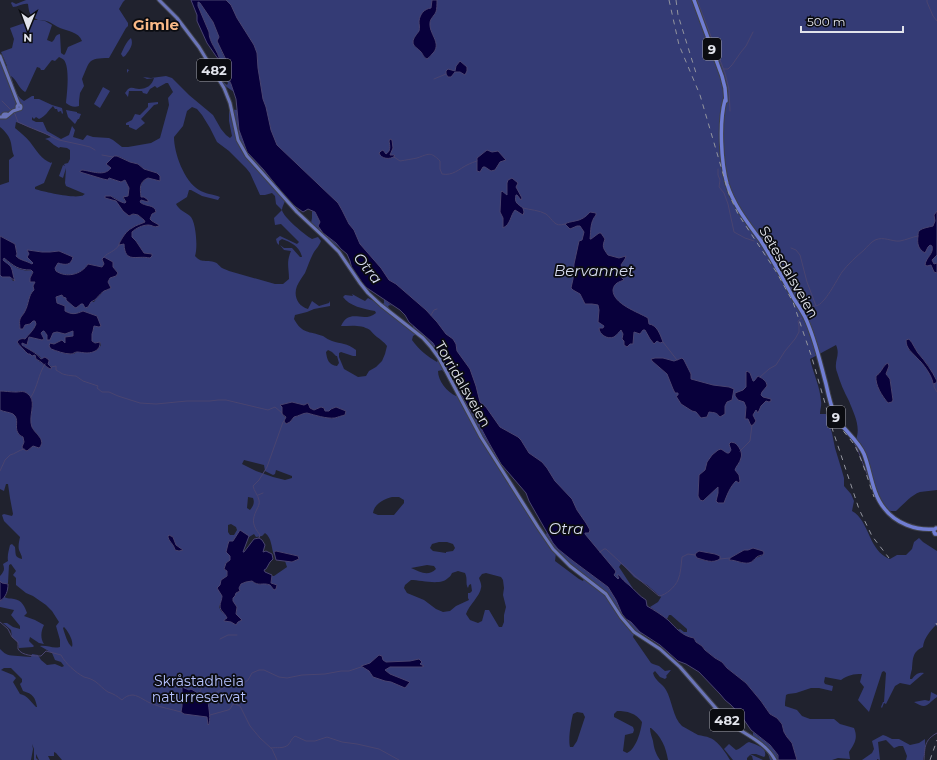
<svg xmlns="http://www.w3.org/2000/svg" width="937" height="760" viewBox="0 0 937 760" font-family="Montserrat,sans-serif">
<rect width="100%" height="100%" fill="#20222e"/>
<path fill="#343b75" fill-rule="evenodd" d="M26 0H125L123 2 119 9 128 23V26L126 28 109 58C87 58 90 61 82 79L84 86 80 93 79 101V106C74 108 70 106 66 103 67 93 70 68 64 60 63 59 61 58 59 57L55 61 52 60 51 61 44 70H41L40 68 37 67 26 91 25 92C19 89 17 80 11 76 14 85 15 96 24 101L32 96H34V99H39L52 105 62 108 63 113 62 114 61 111 58 112 57 109H55L53 106C48 111 45 117 39 119L36 117 34 119 32 117V120L36 122H43L47 131 61 139 69 135 72 126 75 130 73 137 83 140 87 135 93 137 109 138 113 140 122 147H128L151 143 160 138 169 105 168 98 173 92 168 83H166L157 88 155 86 150 89 147 94 143 93 142 91H129L128 97 125 93C127 91 127 89 130 88 133 87 136 89 139 89 147 89 152 85 154 78L147 79 129 70 127 73V69L123 67 143 77 151 78 166 76 172 78 189 95 213 115 221 129 226 135 230 138 232 136 229 121V109L237 110 239 130 247 152 263 169 288 200 297 208 296 211C301 216 305 221 311 223L312 218V211L315 212 320 222 318 227C325 235 334 241 341 249 322 235 304 219 287 202L285 201C284 204 282 207 282 210 283 217 305 235 312 239L318 237 321 241C319 246 317 248 314 252 310 259 308 266 305 273 302 277 299 282 297 286 293 296 298 306 308 309L312 301 319 306 329 303 330 301V306L314 309 307 312 295 315 294 319C302 334 309 331 323 336 326 338 329 340 332 341 341 344 347 343 356 350V356H353L341 352 339 353V357L344 369 358 377 366 376 369 371 376 367 382 361 385 354 387 346C384 342 381 340 377 337 374 335 372 332 370 330 361 324 350 326 341 326 350 307 363 324 376 313L375 311C364 309 349 306 343 297L345 295 353 296 352 294 361 299 365 301 368 298 382 305 384 303V299L392 306 390 305 388 306C392 316 402 325 413 328V325L433 343 437 350 469 409C478 418 482 431 488 442 492 450 497 457 502 464L501 466 503 471 513 488 518 494 543 534H546L547 533 553 543 558 549 573 561 608 587 616 600 622 614 626 619 631 622 642 634H634L633 637 651 663 653 664 659 666 665 671 671 670 666 676 667 677 665 679 660 677 655 671 653 673C655 681 662 683 666 690 672 700 673 718 682 726 686 728 694 733 698 735 702 736 706 736 710 738 717 740 727 754 730 760H668C666 747 661 736 651 728H650C650 733 652 737 653 741 654 749 656 754 660 760H62L56 753 54 752V756H48L50 760H39L36 754V758L38 760H34V749L32 744 33 749 31 760H0V649C7 656 8 655 18 656 22 656 26 657 31 657L32 654 38 655 41 660 47 665 55 664 62 667 64 666 61 662 55 660 52 653 40 646C47 645 53 649 60 647V640L56 626 59 622 52 611 46 605 33 596 26 593 16 585V578L13 575 16 571 11 564 9 565 8 583 7 584 2 583 0 581V576C4 571 5 570 3 564L8 561C7 555 9 550 10 545L12 544 15 547C16 554 14 557 22 559 22 555 20 553 19 550 18 546 19 542 20 537L4 521 2 515 4 514 12 516 13 514 10 498 8 484H6L4 491 0 489V410C4 412 9 412 13 414 20 419 14 427 18 433 19 435 21 436 23 437L24 442 22 447 23 449 27 451 33 446 39 448C47 440 35 434 32 427 28 417 36 404 30 396 29 395 26 393 25 392 22 391 19 392 16 392 10 392 5 391 0 391V275L2 277H10L13 281H15C13 277 13 272 11 268 9 263 5 265 3 258 9 262 16 269 23 270 27 271 29 270 33 271L30 278V282H35L33 286 34 290C28 295 29 304 25 311 24 314 21 316 20 319 19 322 20 325 20 329H23L25 325 30 324 32 320 35 321 36 324C34 330 29 334 25 339 22 338 19 339 17 342 19 345 25 351 28 354H30L32 356 35 355 36 359 50 369 52 367 48 364 49 361V360L45 357 42 359C36 352 29 350 22 345L21 342 24 344 27 345 29 337 42 340H44L41 333 42 331H44L47 335V340H49L53 333 57 332 65 334 73 331V336L65 337V343L62 340 54 344 50 343V346L51 349C57 351 66 355 73 354 77 353 74 352 79 352 88 352 96 355 101 345L100 342 95 343 92 341V333L93 331 94 326 99 327 100 326 97 316 83 311C76 314 72 315 65 311V306L57 303 56 297 62 295 63 297 66 298V300L74 307 76 308 81 304H83L86 308 88 307 91 302H94C96 299 100 295 103 292 105 290 108 290 111 288L108 282 110 278 116 276 118 273 113 267V262L104 258 102 259 104 264 102 267 88 264C81 275 66 278 56 271L55 268 58 262C64 265 71 265 73 257L59 251 50 252H42L28 250H27L30 254 27 257 33 263 32 264C27 261 19 260 16 256L17 254 15 244 0 236V185L9 182V160L14 156C12 152 12 148 11 143 10 137 5 131 0 127V60L2 65 7 66 1 52 12 48 14 39 10 28 33 20H38C30 16 29 13 28 4 23 3 18 7 13 7L11 3 12 2 16 4ZM39 20C50 20 51 24 60 28 67 31 79 32 82 41L68 47 65 54 64 55 61 53 60 34C54 35 56 39 52 42L47 40 52 25 45 21ZM192 107 197 109 202 115 210 128 217 142 229 151 246 168 250 173 260 195H265L272 193 275 196 276 204 282 210 274 218 275 225 281 224 299 242 297 244 280 236 276 239 277 243 279 245V241L282 239C291 242 300 247 302 257H300L292 248H284L280 245 284 250 291 251C286 263 289 267 289 279L283 284H275L229 271C227 270 224 269 222 268 219 266 218 263 214 262 206 259 202 264 195 256 198 248 196 221 190 216 185 212 179 210 176 204L187 197 189 190H191L202 196 218 200 220 197C213 194 205 194 199 190 184 181 174 153 174 137L183 126 187 111ZM16 122C23 125 31 127 38 131 43 133 47 134 51 137L45 139 48 140 54 145 59 148 60 147 67 148 70 150V159L68 163 64 164 65 166 63 165 59 176 63 178 66 168 65 183 66 186 85 194C83 195 83 196 80 196 72 198 44 192 35 189V187L44 183 52 163V162L51 163C41 159 36 150 30 142 26 137 20 132 15 128ZM114 156H118L130 162 138 164 144 169 157 173 160 176V181L148 178C139 183 141 188 141 197H144L148 201 140 200V202C145 207 155 204 156 212L152 214 150 219 152 221 159 225V226C153 228 153 225 148 225 143 225 136 228 132 232V237L136 241 144 253 152 254V256L150 258C137 255 125 263 124 243L119 245V244C122 238 126 231 132 228 136 225 141 224 145 222L144 220C138 215 136 213 129 216L116 201 105 198V196H111L123 203H125L126 202 123 198 128 196 129 188 125 180 121 182 108 178V180L103 179 80 172V171L82 170C92 171 104 177 112 168L106 164ZM418 333 424 338 437 354V356L438 360 437 362C427 356 419 350 412 340L413 336ZM328 350 332 352 336 356H337L339 363 337 366C329 365 327 360 326 352ZM442 370C448 376 458 386 456 396 447 392 438 381 438 371ZM292 402 304 405 308 403 310 408 314 410 321 407 324 408 325 411H329L331 409 336 407 346 411 345 415C341 416 338 417 335 418 326 419 315 415 307 413 303 413 299 416 294 417L290 422 286 424 284 421 286 418 282 414V407L280 405ZM244 460 264 465 265 471 273 475 275 474 276 470 292 476V478L285 480 273 477 256 471 242 464ZM248 497 253 498C255 503 253 506 250 510L247 508ZM392 497H399L404 500V503L394 515H378L373 513C374 504 384 499 392 497ZM231 524 236 527 237 530 234 535H230L228 532V525ZM240 530 249 537 254 534 256 537 262 536 265 533C272 538 271 547 274 555V552L276 551 298 556 299 559 292 562 285 561 287 567 274 576H272L271 583 277 585 276 588 274 590 270 585C262 582 259 587 252 581L246 582 241 584 239 588 240 591 236 593 235 596 233 598 232 601 237 607 236 614 241 620 238 622 236 624 230 621H225V620L227 618 226 615 221 611 219 607 223 596 217 588 221 585V580C226 577 227 578 227 571L224 569 226 563 230 560V556L227 552 228 544 229 541H233ZM169 535 173 537 176 545 183 550 179 551 175 550C174 544 168 541 168 536ZM439 542H447L453 544 455 548 453 551 446 552V553L433 551 430 548 432 544ZM556 553H558L582 574 585 577 583 581 579 579 555 561ZM427 565 434 566 436 569C428 577 420 572 411 568ZM458 571 465 573C468 579 465 583 468 588L469 585 471 584 472 591 470 593H468V598L469 600 456 606 450 611 443 612 436 609 424 600 407 593 404 588 405 585 411 580C421 580 441 586 448 578 450 577 451 575 452 573ZM486 573 501 577 503 580 504 588 503 595 506 607 504 615V622L502 627H499L489 610H485L482 621 478 623 470 620 466 614C469 605 480 596 481 588 482 585 480 581 479 578L482 574ZM64 627C68 631 74 641 72 647 67 643 65 634 63 628ZM4 668H11L22 679V682L20 684 23 691C33 694 35 697 37 707H36C31 702 27 695 20 694L13 682 16 678 13 675 1 670ZM617 711C627 711 636 713 642 722 641 731 636 749 627 753L623 751 625 735 633 733 634 730 633 727 614 717V714ZM577 712 583 713 585 717 577 741 573 747H570C568 739 571 722 573 714Z
M218 0H937V490C932 491 925 491 920 492 911 495 903 505 896 511 893 511 889 511 887 510 880 506 867 460 864 450L861 444 856 440C861 426 854 414 849 401 844 392 840 382 837 372 833 361 841 356 836 345L810 359C813 373 820 386 821 401 822 405 820 409 820 414H826L832 433 835 448 842 471 844 478V486L851 494 854 501 852 511C870 521 868 551 890 559L897 555H906L912 549 914 542 919 538 923 542 937 551V627L936 625C930 631 924 638 923 647 912 652 913 659 912 669 911 673 910 676 910 679H912C915 675 918 672 924 673L910 685 900 683 895 686 886 704 884 703 882 708 881 707 883 702H884L886 673 884 671 882 672 869 712 858 700 864 687 860 682 862 674C853 674 848 675 841 680L825 677 824 682 825 684 833 686 832 691 819 688H811L796 693 788 694 786 695 785 703V706L797 710 802 716 810 719H834L840 724 854 728C858 738 855 743 849 752L850 759 838 758 832 760H797L792 743 787 737 784 732 782 724 777 718 770 714 761 701 746 683 727 668 722 662 715 658 705 650 702 646 696 642 694 638 686 636 678 630 680 629 684 632H687V629L671 615H669L667 619 650 607 658 602 661 597 647 585 640 581 634 577 624 566 621 564 619 567 632 587 633 589 630 586 619 578 618 579 614 574 615 570 604 558 599 551 586 555 486 421 455 365 388 289 273 151ZM911 342 918 353 928 365 937 381 933 384C934 373 917 357 909 350ZM886 364 889 366 886 374 890 379 893 400 888 403C882 396 875 385 876 376 881 373 882 368 886 364ZM744 550H748L763 555 756 558 752 561 741 563 730 558ZM707 552 720 556 712 562 699 559Z
M198 2H200L213 22 219 37C218 45 222 52 225 59L221 61C218 51 209 44 209 32L198 6Z
M131 38C134 45 129 51 125 56L123 57 121 54C124 48 126 42 131 38Z
M225 67 224 70 231 84 234 92 221 83H219L218 81 221 80 227 85 228 83 221 70Z
M103 87 110 91 100 108 94 104Z
M158 102V104L154 105 141 119 145 123 136 130 129 127V125H126V123L132 120 135 114 140 115 148 107V103Z
M66 110 77 112V113L81 114 79 119H78L75 124 68 117Z
M4 597C8 599 10 598 14 599 22 600 25 607 27 613L24 616 35 620 44 625C41 631 40 638 44 644L39 643 30 637 29 641 34 646 33 647 19 648 18 643 12 637 11 630 3 623H7L13 627 20 629V626L11 615 13 612 14 610 0 607V601Z
M931 692 937 695V697C926 705 927 710 914 702L925 700 929 701 930 700Z
M753 732C762 740 778 748 778 760H770C768 750 761 743 753 737Z
M883 735 886 736 892 739H899L910 745 919 743 925 739V751L923 760H906L907 756 903 746H899L894 748 886 740 878 742 880 760 877 759V760H862L872 753 874 749 872 741Z
M749 742C756 745 767 747 765 756L764 757 756 754H750L763 760H753L752 756 750 755 747 758V760H733L724 749 729 744 736 750C742 748 744 744 749 742Z"/>
<path fill="#08003b" stroke="#494470" d="M191 0H226L231 5 237 18 254 45 257 53 258 68 263 99 266 107 271 130 277 145 338 203 342 210 349 224 354 230 360 244 381 268 389 280 396 284 426 310 437 322 446 334 453 339 456 344 457 351 470 369 476 386 480 402 486 407 500 427 518 437 521 440 529 453 542 462 547 468 555 481 572 499 577 510 586 523 590 530 589 533H585V534L615 570 616 572 614 575 618 579 619 578 617 575H619C622 579 625 582 629 585 635 590 639 596 646 600L647 606C654 610 662 615 668 620 676 628 682 636 694 638L696 642 702 646 705 650 715 658 722 662 727 668 746 683 761 701 770 714 777 718 782 724 784 732 787 737 792 743 797 760H778V755L770 745 751 730 742 717 731 705 725 700 720 694 699 672 686 664 678 661 660 645 640 632 631 622 626 619 622 614 616 600 608 587 573 561 558 549 553 543 529 501 526 493 501 464 489 443 474 415 469 409 445 364 433 343 409 322 405 315 400 310 367 288 361 282 352 269 350 261 347 254 341 249 336 243 323 233 318 226 320 222 315 212 308 209 303 212 293 205 288 200 263 169 247 152 239 130 236 99 231 84 224 70 227 62 217 41 219 37 213 22 200 3 198 2V6L209 32C209 43 218 50 220 61L216 56 207 43 197 21V15Z
M432 0H437C437 4 437 9 436 12 434 16 430 19 430 23 429 34 441 42 434 52 431 55 430 57 427 59 423 57 423 54 421 52 418 48 413 47 413 42 413 38 417 34 419 31 420 27 419 25 419 21 420 14 424 9 431 8Z
M460 61 467 67V71L465 75 460 72H455L451 77H448L446 74V71L448 69 455 71 456 66Z
M390 139 392 140 393 148 390 155H394L395 156C390 160 381 159 379 153L381 151 383 150 386 154C391 151 390 146 389 141Z
M487 150 492 152 498 151 506 160 500 162 495 170 491 171 485 167H483L480 172 477 171V158Z
M114 156H117L130 162 138 164 144 169 157 173 160 176V181L148 178C139 182 140 188 141 197H144L148 200V202L141 200 140 202C145 207 155 204 156 212L152 214 150 219 152 221 159 225V226C153 228 153 225 148 225 143 225 136 228 132 232V237L136 241 144 253 152 254V256L150 258C136 255 125 264 124 244L119 245V244C122 238 126 231 132 228 136 225 141 224 145 222L144 220 138 215 133 214 129 216 123 211 116 201 105 198V196H111C113 198 122 203 125 203L126 202 123 197 128 196 129 188 125 180 121 182 109 178 108 180 103 179 80 172V171L82 170C92 171 104 177 111 168L106 164Z
M512 178 518 183 516 187 522 198 521 200 517 195H516C514 203 518 204 523 208L524 212 523 215 515 210C510 216 511 224 503 228V218L500 212 501 192 502 191 507 195V183L508 180Z
M937 211V255L932 260 934 264 937 263V273L934 272 931 265 927 266 925 265C926 257 934 254 932 246L930 245 928 247 925 253C918 249 917 244 918 236 918 233 918 232 920 230 923 228 929 227 933 226L935 221 934 215Z
M590 212 596 213V215C590 222 591 230 590 239H591L599 233H601L605 239C602 247 603 248 608 255L619 258 626 256 625 259 621 265 624 270 621 277 624 280C619 282 614 283 613 290 613 304 638 312 648 318L649 324C657 325 660 334 663 342L660 343 657 341 654 344 650 339 645 330H643L640 334 634 332 633 344H630L627 347 624 345V341L622 339 623 334 621 330C619 332 617 335 614 337 607 340 599 334 599 328H603L604 326 598 322 599 310 598 305 592 304H585L580 294 573 290 571 288 573 279 574 264 579 241 582 240 584 232 580 226H577L570 229 565 224C568 222 571 222 575 221 581 220 586 217 590 212Z
M0 236 15 244 17 254 16 256C19 260 27 261 32 264L33 263 27 257 29 254 27 250H28L42 252H50L59 251 73 257C71 266 65 265 58 263L55 268 56 271C66 278 81 275 88 264L102 267 104 264 102 259 104 257 113 262V267L118 273 116 276 110 278 108 282 111 288C109 289 107 290 104 291 99 294 97 300 91 302L88 307 85 308 83 304H81L76 308 74 307 66 300V298L63 297 62 295 56 297 57 303 65 306V311C72 315 76 314 83 311L97 316 101 326 99 327 94 326 93 331 92 334V341L95 343 100 342C101 350 93 353 87 353 83 353 80 352 77 352 75 352 73 354 71 354 64 354 57 351 51 349L49 346 50 343 54 344 62 340 65 343V337L73 336V331L65 334 57 332 53 333 50 340H47V335L44 331H43L41 333 44 339 42 340 29 337 27 345 22 343V345C29 350 36 352 41 359L45 357 49 360V361L48 364 52 368 50 369C46 367 41 361 36 359L35 355 32 356 30 354H28C25 351 19 345 17 342 19 339 22 338 25 339 29 334 34 330 36 324L35 321H33L30 324 25 325 23 329H20C20 325 19 322 20 319 21 316 24 314 25 311 29 304 28 295 34 290L33 286 35 282H30V278L33 272 31 270C18 270 14 266 4 258L3 260C6 263 9 264 11 267 13 271 13 277 15 281L10 277H2L0 275Z
M909 339C913 343 915 349 918 353 926 362 932 371 937 381L936 383 933 384C933 377 923 363 917 358 912 352 906 349 906 340Z
M655 358H663L674 361 682 358 684 360 691 374V379L713 385 729 387 734 389 732 400 727 402 725 406V414L720 417C716 412 715 413 709 412L707 417 701 418 696 412 692 411 681 404 676 396 678 395V393H675L673 389 667 374 652 361 651 359Z
M888 363 889 366 886 374 890 379 893 400 892 402 888 403C882 396 875 385 876 376 881 373 882 368 886 364Z
M747 371 750 373 753 381H754L758 376C762 378 767 381 767 386L762 392 761 395 763 397 771 399V401L769 402 766 401 761 406 758 413 756 410 753 415 756 421 753 425 751 426 748 419H745L746 407 744 402 738 400 735 396V393L743 390 746 387V372Z
M0 391C5 391 10 392 16 392 19 392 22 391 25 392 27 393 29 395 30 396 36 404 28 417 32 427 35 434 47 440 39 448L33 446 27 451 23 449 22 447 24 442 23 437C21 436 19 435 18 433 14 427 20 419 13 414 9 412 4 412 0 410Z
M292 402 304 405 308 403 310 408 314 410 321 407 324 408 325 411H329L331 409 336 407 346 411 345 415C341 416 338 417 335 418 326 419 315 415 307 413 303 413 299 416 294 417L290 422 286 424 284 421 286 417 282 414V407L280 405Z
M731 442 735 443C739 446 743 453 741 458 740 463 736 466 735 470L739 475 740 481 739 483 736 481C730 487 727 495 724 503H718L716 501 718 493V487L703 501 700 500 698 496 699 475 705 470 707 462 712 455 718 450 721 449 727 453H729L731 450 729 444Z
M240 530 249 536 243 552H244L254 539 259 538 262 540 265 545 263 552 266 551 272 554 273 559 270 562 266 569 264 570 265 572 272 575 271 583 277 585 276 589 274 590 270 585C262 582 259 587 252 581L246 582 241 584 239 588 240 591 236 593 235 596 233 598V601L237 607 236 614 242 620 238 622 236 625 231 622 224 621V620L227 618C225 613 220 611 220 606 220 603 222 599 222 596L217 588 220 585 221 580 227 576V571L224 569 226 563 230 560V556L226 552 228 544 229 541H233Z
M169 535 173 537 176 545 183 550 179 551 175 550C174 544 168 541 168 536Z
M753 548 763 551 764 553 763 555C761 555 758 556 757 557 754 559 753 562 749 563 742 564 736 560 729 560L730 558 744 550H748Z
M276 551 298 556 299 559 292 562 276 560 274 552Z
M699 551 715 554 720 556V559C712 564 705 560 697 558L695 555 696 553Z
M0 581 2 583 8 584C8 591 6 597 0 601Z
M379 655 382 656 383 660 386 662 410 661 419 659 422 662 420 664 424 666 422 667H390L385 670 390 674 410 682 405 688 391 682 385 681 373 677 369 671 361 666 370 663Z
M182 687 189 690 191 689 198 693 205 694 208 698C208 707 211 715 209 724L208 725 207 717 184 714 181 712 182 706Z"/>
<g fill="none" stroke-linecap="round" stroke-linejoin="round">
<path stroke="#494470" stroke-width="1" d="M697 0 725 73 729 89 730 111
M927 0V2L933 16 937 21
M723 69H728L732 65 741 52 746 46 753 32
M434 79 446 74
M2 101 15 114 18 122 29 127 44 133 59 140 82 145 90 147 95 150
M102 155 113 157
M394 157 400 161C406 160 412 159 417 158 429 154 430 151 440 161V169L442 174C453 176 459 169 467 165 471 163 474 162 477 161
M718 169V175L720 180 719 187 724 193 728 204 734 232 745 238 754 241
M523 208C530 210 539 210 546 214 553 219 554 228 565 224
M791 248 796 250 800 255 807 282 816 306C825 304 836 281 842 272 848 264 856 257 864 250 867 247 871 242 875 240 884 236 892 242 900 241 906 240 912 237 918 236
M104 257C108 252 115 252 119 245
M431 315 434 310 437 309
M805 315 809 307 815 306
M663 342 677 360
M51 367 56 366V370C58 371 59 372 61 373 63 375 74 376 76 376L83 381 98 386 97 388 102 392H109L118 396 140 403 156 404 187 401H210L218 400H226L268 410 275 407 282 413
M760 377 769 369 776 365 785 351 795 339 799 332V326L798 321 803 317
M934 384V387L937 392
M31 397C38 386 38 375 45 364
M851 438 857 448 872 487
M740 451 750 441 752 425
M0 471 5 460 10 455C15 454 19 450 24 449
M258 495 263 493
M876 499C882 509 888 517 898 523
M259 538 260 535C253 526 251 521 257 509 258 507 260 504 259 500 258 495 254 491 253 486L259 480 267 467 283 422 284 421
M600 552 604 549H606L635 576 659 596C666 595 675 587 678 580 681 573 681 565 682 557L688 554 695 555
M720 559 730 558
M0 622 8 629 12 637 18 642C18 644 18 647 18 649 22 656 35 656 41 656L46 651 61 655C66 664 75 672 84 677 88 678 92 679 96 682 100 685 103 689 108 692 114 694 117 696 122 700 125 697 128 695 133 695 140 696 146 702 153 704 162 708 171 709 181 712
M220 639 228 635H237
M199 693 204 683
M207 697 222 689 229 684 237 685 244 683 248 680 252 673 259 670H264L279 677 287 678 302 675 325 674 341 671H349L361 667
M210 715 228 710 230 709 233 704H235L240 706 250 726 260 738 272 749 277 760
M271 748C277 747 283 749 288 745 291 742 291 739 295 736L306 741H315L327 737 342 742 357 744 379 749 399 760
M924 760C925 747 924 740 937 733"/>
<g stroke="#3e4049" stroke-width="5">
<path id="primary" d="M159 0 177 18 199 47 224 88 230 103 238 140 247 156 297 212 326 239 339 252 360 283 368 293 381 305 423 338 431 347 439 358 481 437 538 527 553 549 570 566 606 594 621 617 634 632 660 649 680 667 727 721C743 734 765 741 775 760
M0 56 17 100 19 105
M17 107a2 2 0 1 1 4 0a2 2 0 1 1-4 0Z
M7 116 13 111 19 109
M0 117H6L7 116V114H4L3 115 4 117"/>
</g>
<g stroke="#3e4049" stroke-width="5.5">
<path id="trunk" d="M694 0 722 76 725 88 726 101
M725 100C719 122 721 162 727 184 734 206 748 223 761 241 773 260 783 279 794 299 798 305 802 311 805 317 815 338 820 362 826 384 828 393 830 403 834 413 841 429 857 438 864 454 871 472 872 493 884 508 895 523 916 531 935 529
M936 528 934 530V532L935 534H937"/>
</g>
<use href="#primary" stroke="#6a74b8" stroke-width="3"/>
<use href="#trunk" stroke="#707dd3" stroke-width="3.5"/>
<path stroke="#92949e" stroke-width="1" stroke-dasharray="5 5" stroke-linecap="butt" d="M669 0 679 45 700 95 729 194 738 214 777 273 793 302 812 358 833 431 859 509 872 536 889 558
M676 0 678 15 696 73
M832 415C838 427 848 435 855 446 863 462 868 480 874 497
M936 623 937 625
M930 760 937 740"/>
</g>
<g text-anchor="middle" dominant-baseline="central" stroke-width="3.5" stroke-linejoin="round" paint-order="stroke">
<g fill="#0b0c11" stroke="#a1a2aa" stroke-width="1">
<rect x="703" y="38" width="18" height="22" rx="3"/>
<rect x="197" y="59" width="34" height="22" rx="3"/>
<rect x="827" y="406" width="18" height="22" rx="3"/>
<rect x="710" y="709" width="34" height="22" rx="3"/>
</g>
<g font-size="13" font-weight="bold" fill="#e1e3eb">
<text x="712" y="49">9</text>
<text x="214" y="70">482</text>
<text x="836" y="417">9</text>
<text x="727" y="720">482</text>
</g>
<g font-size="14" fill="#e1e3eb" stroke="#0b0c11">
<text transform="translate(789 272) rotate(60)">Setesdalsveien</text>
<text transform="translate(463 384) rotate(60)">Torridalsveien</text>
</g>
<g font-size="14" fill="#b7c3ff" stroke="#0b0c11">
<text x="199" y="681">Skråstadheia<tspan x="199" dy="16">naturreservat</tspan></text>
</g>
<g font-size="15" font-weight="bold" fill="#fab987" stroke="#0b0c11">
<text x="156" y="24">Gimle</text>
</g>
<g font-size="15" font-style="italic" fill="#d7dcf0" stroke="#0b0c11">
<text transform="translate(368 268) rotate(51)">Otra</text>
<text x="594" y="270">Bervannet</text>
<text x="566" y="528">Otra</text>
</g>
</g>
<g transform="translate(28 28) rotate(181)" stroke="#0b0c11" stroke-width="3" paint-order="stroke">
<path d="M0-3L7 15L0 10L-7 15Z" fill="#e1e3eb"/>
<text y="-6" font-size="11" font-weight="bold" text-anchor="middle" fill="#e1e3eb">N</text>
</g>
<path d="M801 26v6h102v-6" fill="none" stroke="#e1e3eb" stroke-width="2"/>
<text x="807" y="26" font-size="12" fill="#e1e3eb" stroke="#0b0c11" stroke-width="3" paint-order="stroke">500 m</text>
</svg>
